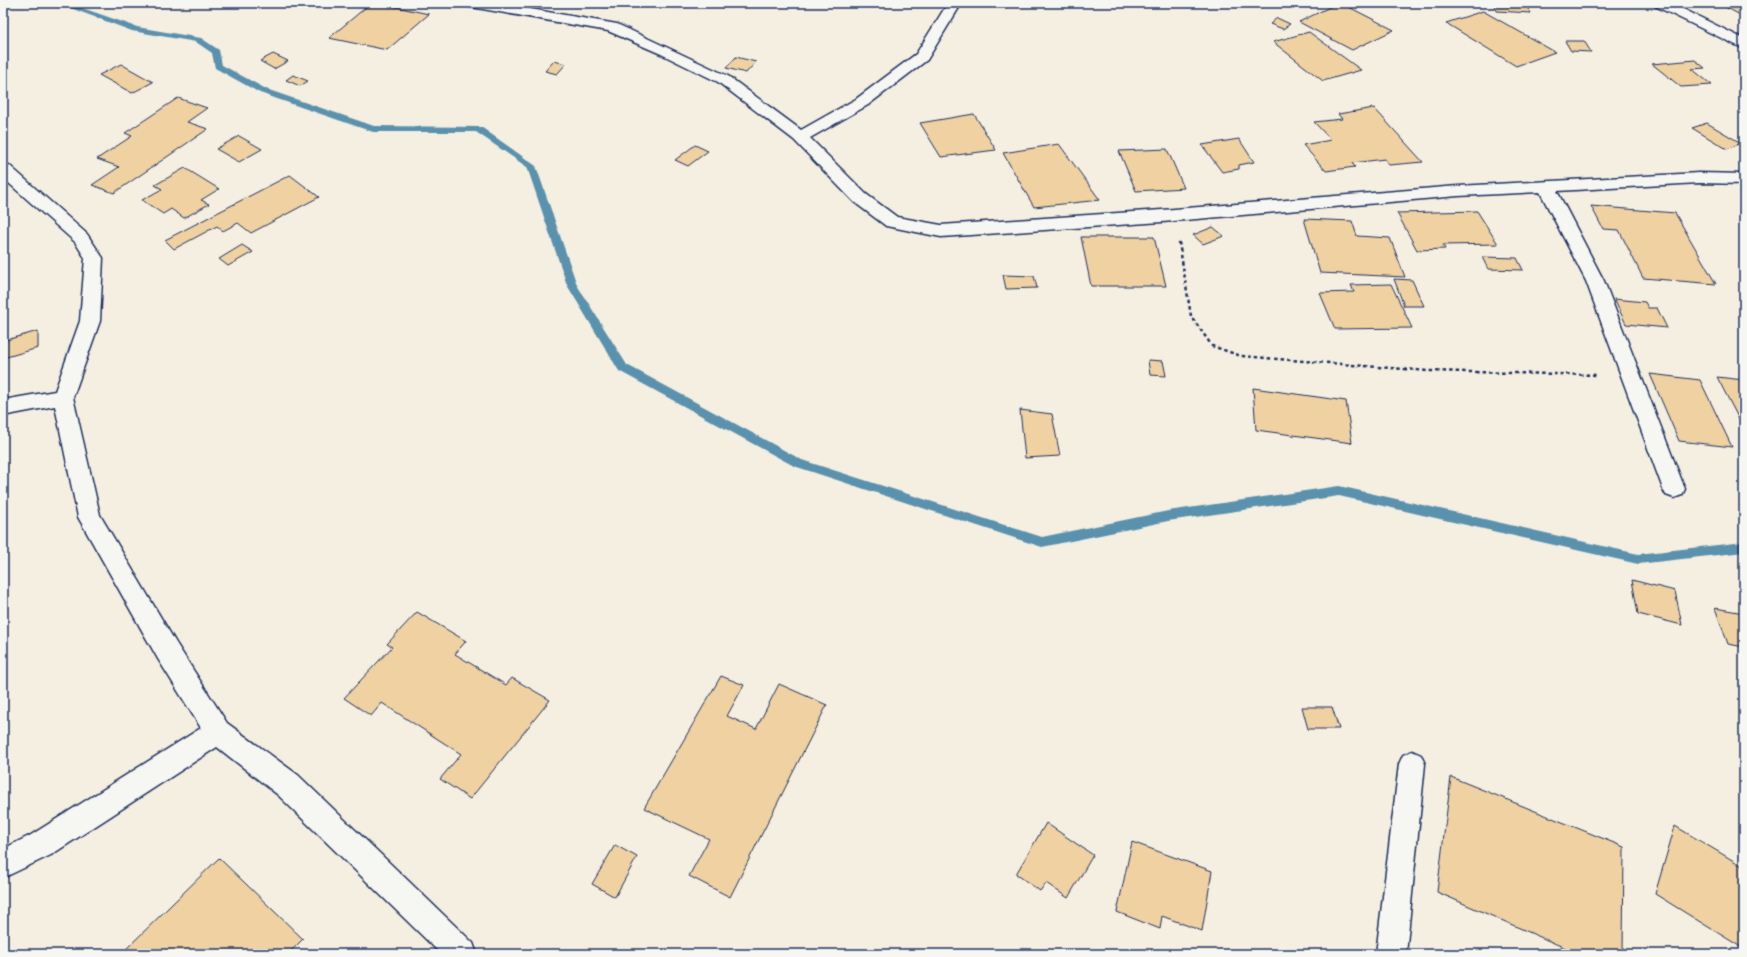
<svg xmlns="http://www.w3.org/2000/svg" width="1747" height="957" viewBox="0 0 1747 957" font-family="Kalam,sans-serif">
<rect width="100%" height="100%" fill="#f5efe2"/>
<filter id="ink" filterUnits="userSpaceOnUse"><feTurbulence type="fractalNoise" baseFrequency=".025" numOctaves="2"/><feDisplacementMap in="SourceGraphic" scale="8" xChannelSelector="R" yChannelSelector="G"/><feConvolveMatrix kernelMatrix="1 2 1 2 8 2 1 2 1" color-interpolation-filters="sRGB"/></filter>
<g filter="url(#ink)">
<g fill="none" stroke-linecap="round" stroke-linejoin="round">
<path fill="#5a91ad" fill-rule="evenodd" d="M57 3H68L137 27 201 38 219 50 222 65 266 89 374 126 481 127 536 166 577 285 627 365 802 460 1042 537 1168 511 1339 486 1638 554 1744 542V552L1638 564 1339 496 1168 521 1042 547 794 466 619 371 567 285 527 167 476 132H373L260 93 215 68 212 53 196 42 132 31Z"/>
</g>
<path fill="#efd1a2" stroke="#1b2f5e" d="M371 3H377L429 14 387 50 329 38Z
M593 3H615L610 8 591 5Z
M663 3H682L676 8 661 5Z
M1338 3H1341L1394 30 1352 50 1299 22Z
M1493 3 1525 4 1531 13 1497 11Z
M1724 3H1744V14L1740 15 1720 4Z
M1483 11 1555 52 1516 66 1446 23Z
M1277 18 1290 24 1283 29 1270 24Z
M1309 32 1361 70 1323 81 1273 42Z
M1565 41H1584L1591 52 1571 51Z
M273 54 288 61 274 69 260 61Z
M736 57 756 62 746 73 726 68Z
M1695 60 1705 68 1692 69 1712 85 1681 87 1652 64Z
M554 61 566 64 557 74 545 71Z
M121 64 153 82 132 93 99 75Z
M293 75 308 81 300 86 286 80Z
M178 98 207 108 187 122 208 129 114 193 92 185 119 167 97 159 132 136 125 133Z
M1374 108 1423 162 1389 165 1385 159 1352 163 1355 167 1326 171 1303 145 1331 140 1314 122 1342 119 1338 114Z
M974 114 996 150 941 157 920 123Z
M1707 123 1741 143 1727 149 1692 128Z
M239 136 262 149 239 162 216 149Z
M1239 139 1254 162 1239 165V169L1222 172 1202 145Z
M1059 144 1100 200 1034 207 1003 153Z
M695 145 708 151 688 166 675 160Z
M1167 149 1184 188 1136 191 1119 151Z
M185 168 219 189 201 200 209 204 184 218 171 209 163 214 142 200 162 189 155 185Z
M290 175 319 197 251 233 238 223 223 231 217 226 174 249 165 240Z
M1591 206 1675 213 1716 284 1643 278 1619 230 1603 229Z
M1477 211 1498 244 1443 245 1445 249 1417 250 1397 213Z
M1304 219 1352 221 1357 236 1390 238 1405 277 1320 273Z
M1213 227 1224 236 1203 244 1193 235Z
M1081 237H1154L1166 286H1091Z
M242 245 253 252 228 266 219 259Z
M1482 257 1517 258 1523 270 1488 269Z
M1003 275 1034 276 1037 288 1006 289Z
M1394 279 1412 280 1424 306H1404Z
M1391 284 1412 328 1335 329 1320 293 1354 292 1351 285Z
M1614 299 1645 302 1648 308H1657L1667 328 1626 324Z
M38 331V348L3 358V341Z
M1148 360 1163 361 1166 376 1150 375Z
M1650 374 1700 380 1732 447 1679 441Z
M1717 377 1744 380V429Z
M1253 388 1346 401 1352 443 1256 430Z
M1020 410 1052 414 1060 456 1025 458Z
M1632 580 1675 591 1682 625 1638 614Z
M1715 608 1744 613V647L1728 644Z
M417 612 466 641 455 654 506 685 512 678 550 700 470 799 440 779 461 754 382 703 371 716 344 698 392 647 387 644Z
M721 676 744 685 727 716 756 729 779 684 827 705 730 897 689 876 709 839 644 808Z
M1302 707H1332L1339 729H1308Z
M1451 777 1624 847 1623 954H1579L1437 892Z
M1046 823 1093 855 1068 898 1046 883 1040 891 1016 874Z
M1675 826 1744 867V949L1655 894Z
M1132 842 1212 871 1202 931 1162 916 1160 929 1117 912Z
M615 845 637 857 615 897 592 884Z
M219 858 303 939 288 954H121Z"/>
<g fill="none" stroke-linecap="round" stroke-linejoin="round">
<g stroke="#1b2f5e" stroke-width="3">
<path id="street" d="M464 3H496L617 24 728 76 801 130 856 99 916 54 946 6V3H960V6L927 60 868 105 810 138 866 194 897 217 941 225 1162 210 1458 186 1699 173 1744 174V184L1699 183 1557 191 1604 281 1685 489 1682 495 1674 498 1666 495 1663 489 1586 281 1540 192 1458 196 1162 222 941 237 886 226 854 202 794 140 718 82 661 54 608 31 471 7 466 6Z
M1653 3H1671L1744 39V49L1655 6Z
M3 164 9 165 87 234 103 258 100 321 73 397 100 515 176 643 227 723 298 775 473 943 477 954H441L278 795 217 747 51 855 3 878V849L31 835 201 728 158 659 78 517 55 406 3 416V400L55 391 80 321 85 258 75 242 3 178Z
M1412 751 1421 755 1425 764 1406 954H1376L1399 764 1403 755Z"/>
</g>
<path stroke="#1b2f5e" stroke-width="2" stroke-dasharray="3 2" stroke-linecap="butt" d="M633 7 637 3"/>
<path stroke="#1b2f5e" stroke-width="2.5" stroke-dasharray="3.5 3" stroke-linecap="butt" d="M1179 242 1191 316 1212 346 1241 356 1428 371 1598 375"/>
<use href="#street" fill="#f6f6f2" fill-rule="evenodd"/>
</g>
</g>
<rect width="1747" height="957" fill="none" stroke="#f6f6f2" stroke-width="16"/>
<rect x="8" y="8" width="1731" height="941" fill="none" stroke="#1b2f5e" stroke-width="1.5" filter="url(#ink)"/>
</svg>
